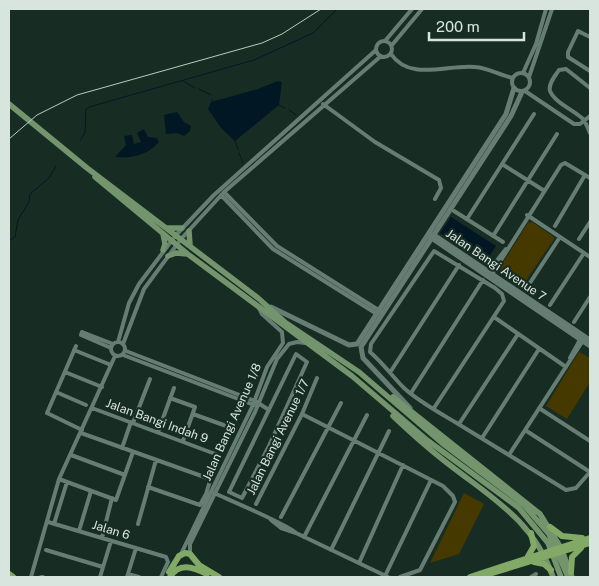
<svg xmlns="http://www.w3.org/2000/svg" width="599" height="586" viewBox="0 0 599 586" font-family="'Public Sans',sans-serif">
<rect width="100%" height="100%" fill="#172d23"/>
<path fill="#453900" d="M532 222 554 237V239L521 288 499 272V269L528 223Z
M579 352 590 358V382L567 419 546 406Z
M464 493 484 504 459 554 430 563Z"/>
<path fill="#011824" d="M278 81 282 82 279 105 235 141 221 128 208 109 211 102 258 89Z
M177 112 184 122 191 126 190 131 184 136 177 133 166 134 164 115Z
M144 129 148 137 157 138 159 142C148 155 131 159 115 157L126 145 124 136 132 135 134 144 141 142 137 133Z
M451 217 496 246 485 263 440 233Z"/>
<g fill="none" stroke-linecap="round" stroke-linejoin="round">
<path stroke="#011824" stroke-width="1" d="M183 81 195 88
M199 89 211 95
M212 99 213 102
M279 105 285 108
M289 110 296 115
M80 141 85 132 86 109 89 107 254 60 313 33 337 9
M235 141 238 149
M239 153 243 163
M9 241 15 237 18 220 29 202 30 194 49 178 56 166"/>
<path stroke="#657d72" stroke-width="4" d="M590 37 578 31 568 52V57L590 71
M376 49a8 8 0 1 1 16 0a8 8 0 1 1-16 0Z
M385 41 412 9
M392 45 422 9
M391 54C410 82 448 64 475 67 488 68 500 75 513 78
M512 82a9 9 0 1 1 18 0a9 9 0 1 1-18 0Z
M523 73 536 44 546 9
M529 77 552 9
M590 88 566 69 559 70C555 76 548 84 550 91 555 103 574 110 583 119 586 123 588 128 590 133
M525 91 574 124H580L590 116
M323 104 375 142 439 180 441 188 435 199
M502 164 543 190
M224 192 277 246 380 311
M221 195 273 249 377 314
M454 211 503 242
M527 215 590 257
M467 219 534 114
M555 226 585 175
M493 236 557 134
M579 239 590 222
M487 273 506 249
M491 276 561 165 565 163 590 178
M526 289 560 237
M550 305 584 253
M494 317 566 367
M574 322 590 297
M111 349a7 7 0 1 1 14 0a7 7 0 1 1-14 0Z
M118 342 129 303 139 284 176 235 214 195 376 50
M123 344 144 289 181 239 224 192 381 56
M76 346 47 413 82 430
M111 348 81 335 82 332 113 344
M74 350 111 365
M126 351 255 401 269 410
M296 354 307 362 268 448 242 498 229 492Z
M123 355 254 405
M570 358 581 338
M391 371 459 265
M65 372 102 387
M56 392 86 405
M411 393 483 280
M170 398 195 407 183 441
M92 408 218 455 206 494 200 505 148 487
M434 408 504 301 502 294 495 288 434 251 371 344 370 352C383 363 392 376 404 388 418 401 438 412 455 422 492 445 529 467 566 490L576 488 590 472
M539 408 590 441
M193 414 229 427
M302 414 443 486 453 496 455 502 420 570 400 577
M133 423 150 379
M459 424 518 334
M525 430 590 472
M158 432 174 388
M81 433 210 479
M482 438 539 349
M122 448 131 422
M71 455 125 475
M509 455 584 339
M59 479 116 500 133 452
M214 493C227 499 291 526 296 533
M256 504 302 414 317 378
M281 517 341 403
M271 520 281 528 296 533 388 577
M48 522 166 557 168 562 161 577
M54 524 67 482
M138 524 156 460
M79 531 91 491
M304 537 367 415
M102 538 112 498
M46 550 103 567
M331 550 389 431
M181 554 253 405 267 367 283 343 282 332 262 314 258 306
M190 554V544L255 412 277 359 289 344 297 342 305 343
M359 563 403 465
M128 574 139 577
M385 576 431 480
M31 577 59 479 115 356
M41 577H43
M100 577 111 541
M127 577 136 548
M531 577 536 574"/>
<path stroke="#657d72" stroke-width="5" d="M431 235H434L590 340
M430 237 590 346
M271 307 349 345 357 344 506 114 514 88
M410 408 363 358 361 347 511 116 522 92"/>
<path stroke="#73946c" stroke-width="5.5" d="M9 104 87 168 258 298 286 323 359 372 442 443 523 504 549 534 568 577
M95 177 189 255 352 376 427 440 519 508 548 543 561 577
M167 228H182
M189 231 190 245
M163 234 165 244 163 250
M168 256 176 253 187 254
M393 397 540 514 561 548 572 577
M393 416C412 434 431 451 451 466 495 500 534 522 553 577"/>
<path stroke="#82aa66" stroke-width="6" d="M550 527 562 536 582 538
M179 556 185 553 190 554 199 565 219 577
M527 558 534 546 531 533
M534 562 544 564 551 570
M169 572 179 556
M571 572 572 557 581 548
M9 574 13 577
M486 575 590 543
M170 577C179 562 193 567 207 574
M470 577 590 538"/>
<path stroke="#bac9c2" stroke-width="1" d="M9 139 37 115 77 95 262 43 282 34 321 9"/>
</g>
<g text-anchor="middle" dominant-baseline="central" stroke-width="4.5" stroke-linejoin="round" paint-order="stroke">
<g font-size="12" fill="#d8e5df" stroke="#172d23">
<text transform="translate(496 265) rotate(34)">Jalan Bangi Avenue 7</text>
<text transform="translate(157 421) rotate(20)">Jalan Bangi Indah 9</text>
<text transform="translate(232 422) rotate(-66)">Jalan Bangi Avenue 1/8</text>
<text transform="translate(278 437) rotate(-64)">Jalan Bangi Avenue 1/7</text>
<text transform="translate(111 530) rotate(17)">Jalan 6</text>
</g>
</g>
<rect width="599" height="586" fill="none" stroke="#d8e5df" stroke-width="20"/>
<path d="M429 32v8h95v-8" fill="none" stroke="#d8e5df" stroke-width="2.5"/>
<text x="436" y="32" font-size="15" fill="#d8e5df" stroke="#172d23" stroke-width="4" paint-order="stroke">200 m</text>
</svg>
